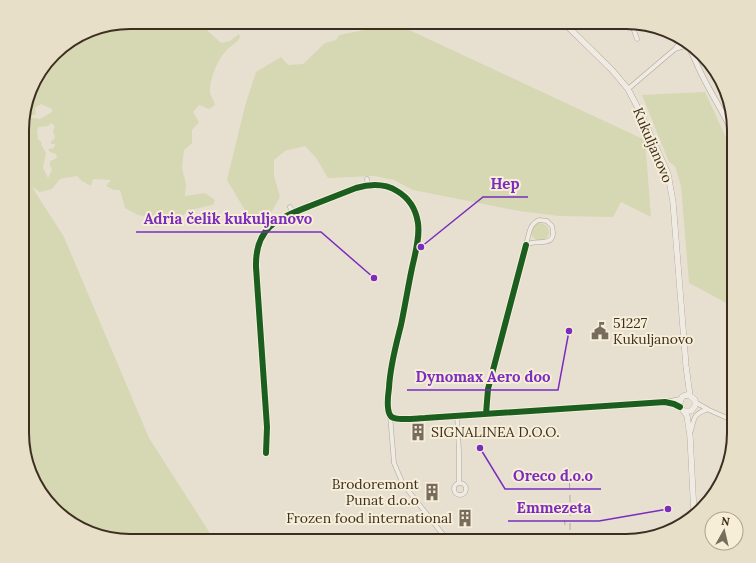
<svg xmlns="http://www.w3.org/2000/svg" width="756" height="563" viewBox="0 0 756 563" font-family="Lora,serif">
<rect width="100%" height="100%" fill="#e7e0d1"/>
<path fill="#d6d7b3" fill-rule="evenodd" d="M130 22H198L221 43 230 41 239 34 240 38C236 43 230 46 226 51 217 60 209 80 210 93 211 96 214 101 215 105L209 109 199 105 193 112 199 122 192 130V143L184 150 182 168 186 184 185 196 205 193 215 200 213 205 190 210 170 225 155 227 150 217 138 215 125 208 120 190H114L106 186 111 180 93 179 91 186 82 181 77 176 60 179 52 189 40 192 32 187 64 237 149 438 215 541H123L89 533 59 514 33 481 22 440 23 116 36 76 59 49 95 28ZM41 104 52 109V112L40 119 28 117 36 114 35 108ZM51 123 55 126 53 131 55 138 51 142V144H55L54 148 48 149 50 152 56 154 57 158 50 161V165L52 170 48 178 43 168 46 153 41 144 42 142 38 140 37 130 39 127 48 126Z
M392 22 645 140 651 217 621 202 613 217 559 216 519 211 413 190 394 180 374 176 328 178 316 158 305 146 285 151 274 160V176L280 197 269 216 253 224 227 180 245 106 256 72 281 57 288 65 303 64 325 43 336 40 339 35 365 30 372 25Z
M705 92 734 155V307L689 283 681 186 675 166 669 162 642 95Z
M531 232a9 9 0 1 1 18 0a9 9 0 1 1-18 0Z"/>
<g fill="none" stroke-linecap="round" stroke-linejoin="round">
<g stroke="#ada599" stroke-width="5">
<path id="minor" d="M631 22 637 39
M675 49 688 45
M628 89 675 49 682 39
M367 179 368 185
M290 207 293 213
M539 220 547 221 552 226C558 250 536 238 526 245 529 235 529 224 539 220Z
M665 402 680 399
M695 402 709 410 734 421
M486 414 488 389 526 245
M390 415 394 463 403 484 448 541
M457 415 459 451V483
M691 431C694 420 693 414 706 410
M266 453 267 427 256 267C255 227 277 219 310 206 325 200 341 194 356 188 370 184 384 183 397 191 409 198 416 210 418 223 420 238 415 254 412 268 408 287 405 306 401 325 396 345 390 366 389 388 388 395 386 408 390 415 393 422 418 418 425 418L665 402 674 404 680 407
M454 489a6 6 0 1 1 12 0a6 6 0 1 1-12 0Z"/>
</g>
<g stroke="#ada599" stroke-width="6">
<path id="tertiary" d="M685 41C693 52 696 64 702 75 712 96 725 114 734 136"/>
</g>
<g stroke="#9c958a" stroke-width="6">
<path id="secondary" d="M563 22 612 70 628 89 641 114 668 174 673 202 686 366 690 396
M685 411H691L695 406V400L690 396 686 395 682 397 679 405 687 416 690 436 694 514"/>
</g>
<use href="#minor" stroke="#efebe3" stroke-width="4"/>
<use href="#tertiary" stroke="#efebe3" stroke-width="5"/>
<use href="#secondary" stroke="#efebe3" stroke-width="5.5"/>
<path stroke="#afaaa2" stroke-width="1" stroke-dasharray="7 7" stroke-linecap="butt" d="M569 467 570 499V541
M563 506 565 525"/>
<g stroke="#f7eed8" stroke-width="8">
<path id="cycleway" d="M486 414 488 389 526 245
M266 453 267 427 256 267C255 227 277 219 310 206 325 200 341 194 356 188 370 184 384 183 397 191 409 198 416 210 418 223 420 238 415 254 412 268 408 287 405 306 401 325 396 345 390 366 389 388 388 395 386 408 390 415 393 422 418 418 425 418L665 402 674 404 680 407"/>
</g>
<use href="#cycleway" stroke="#1b5e20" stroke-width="6"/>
</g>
<defs>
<g id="civic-bare" transform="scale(1.38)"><path d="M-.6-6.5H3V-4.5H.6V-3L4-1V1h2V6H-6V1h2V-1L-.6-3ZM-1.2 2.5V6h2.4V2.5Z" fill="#786c5e" stroke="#f7eed8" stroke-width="2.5" paint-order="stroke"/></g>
<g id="building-bare" transform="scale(1.38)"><path d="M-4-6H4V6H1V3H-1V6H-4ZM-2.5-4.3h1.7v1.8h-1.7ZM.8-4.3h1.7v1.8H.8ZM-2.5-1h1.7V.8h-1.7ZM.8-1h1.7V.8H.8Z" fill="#786c5e" stroke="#f7eed8" stroke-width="2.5" paint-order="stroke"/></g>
</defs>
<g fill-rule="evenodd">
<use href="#civic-bare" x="600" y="331"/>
<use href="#building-bare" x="418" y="432"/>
<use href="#building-bare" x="432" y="492"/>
<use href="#building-bare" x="465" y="518"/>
</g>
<g text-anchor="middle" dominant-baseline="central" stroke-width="4" stroke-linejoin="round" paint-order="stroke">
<g font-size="14" fill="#3d2e20" stroke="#f7eed8">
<text transform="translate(653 145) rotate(67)">Kukuljanovo</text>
</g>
<g font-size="14" fill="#3d2e20" stroke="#f7eed8" text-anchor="start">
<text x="613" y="323">51227<tspan x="613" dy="16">Kukuljanovo</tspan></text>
<text x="431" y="432">SIGNALINEA D.O.O.</text>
<text x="419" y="484" text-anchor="end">Brodoremont<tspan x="419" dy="16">Punat d.o.o</tspan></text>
<text x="452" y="518" text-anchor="end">Frozen food international</text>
</g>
</g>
<path d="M0 0H756V563H0ZM130 29H626A101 101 0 0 1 727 130V433A101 101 0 0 1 626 534H130A101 101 0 0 1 29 433V130A101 101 0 0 1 130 29Z" fill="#e8dfc9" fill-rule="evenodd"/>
<path fill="none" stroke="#3d2e20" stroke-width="2" d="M130 29H626A101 101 0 0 1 727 130V433A101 101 0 0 1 626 534H130A101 101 0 0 1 29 433V130A101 101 0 0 1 130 29Z"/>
<path fill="none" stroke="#7b2cbf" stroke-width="1.5" d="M421 247L483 197H528M374 278L321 232H136M569 331L558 390H407M480 448L505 489H601M668 509L599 521H508"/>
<g fill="#7b2cbf" stroke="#f7eed8" stroke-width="1.5">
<circle cx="421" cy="247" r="4"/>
<circle cx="374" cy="278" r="4"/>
<circle cx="569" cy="331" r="4"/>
<circle cx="480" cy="448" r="4"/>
<circle cx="668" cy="509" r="4"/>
</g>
<g font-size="15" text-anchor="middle" font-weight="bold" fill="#7b2cbf" stroke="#f7eed8" stroke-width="4" stroke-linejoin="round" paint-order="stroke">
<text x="505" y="189">Hep</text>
<text x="228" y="224">Adria čelik kukuljanovo</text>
<text x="483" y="382">Dynomax Aero doo</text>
<text x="553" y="481">Oreco d.o.o</text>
<text x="554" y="513">Emmezeta</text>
</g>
<g transform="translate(724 531) rotate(8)"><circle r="19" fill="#f7eed8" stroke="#ada18e"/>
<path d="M0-3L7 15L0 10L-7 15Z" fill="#786c5e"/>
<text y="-6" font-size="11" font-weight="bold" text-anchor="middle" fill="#3d2e20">N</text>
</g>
</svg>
